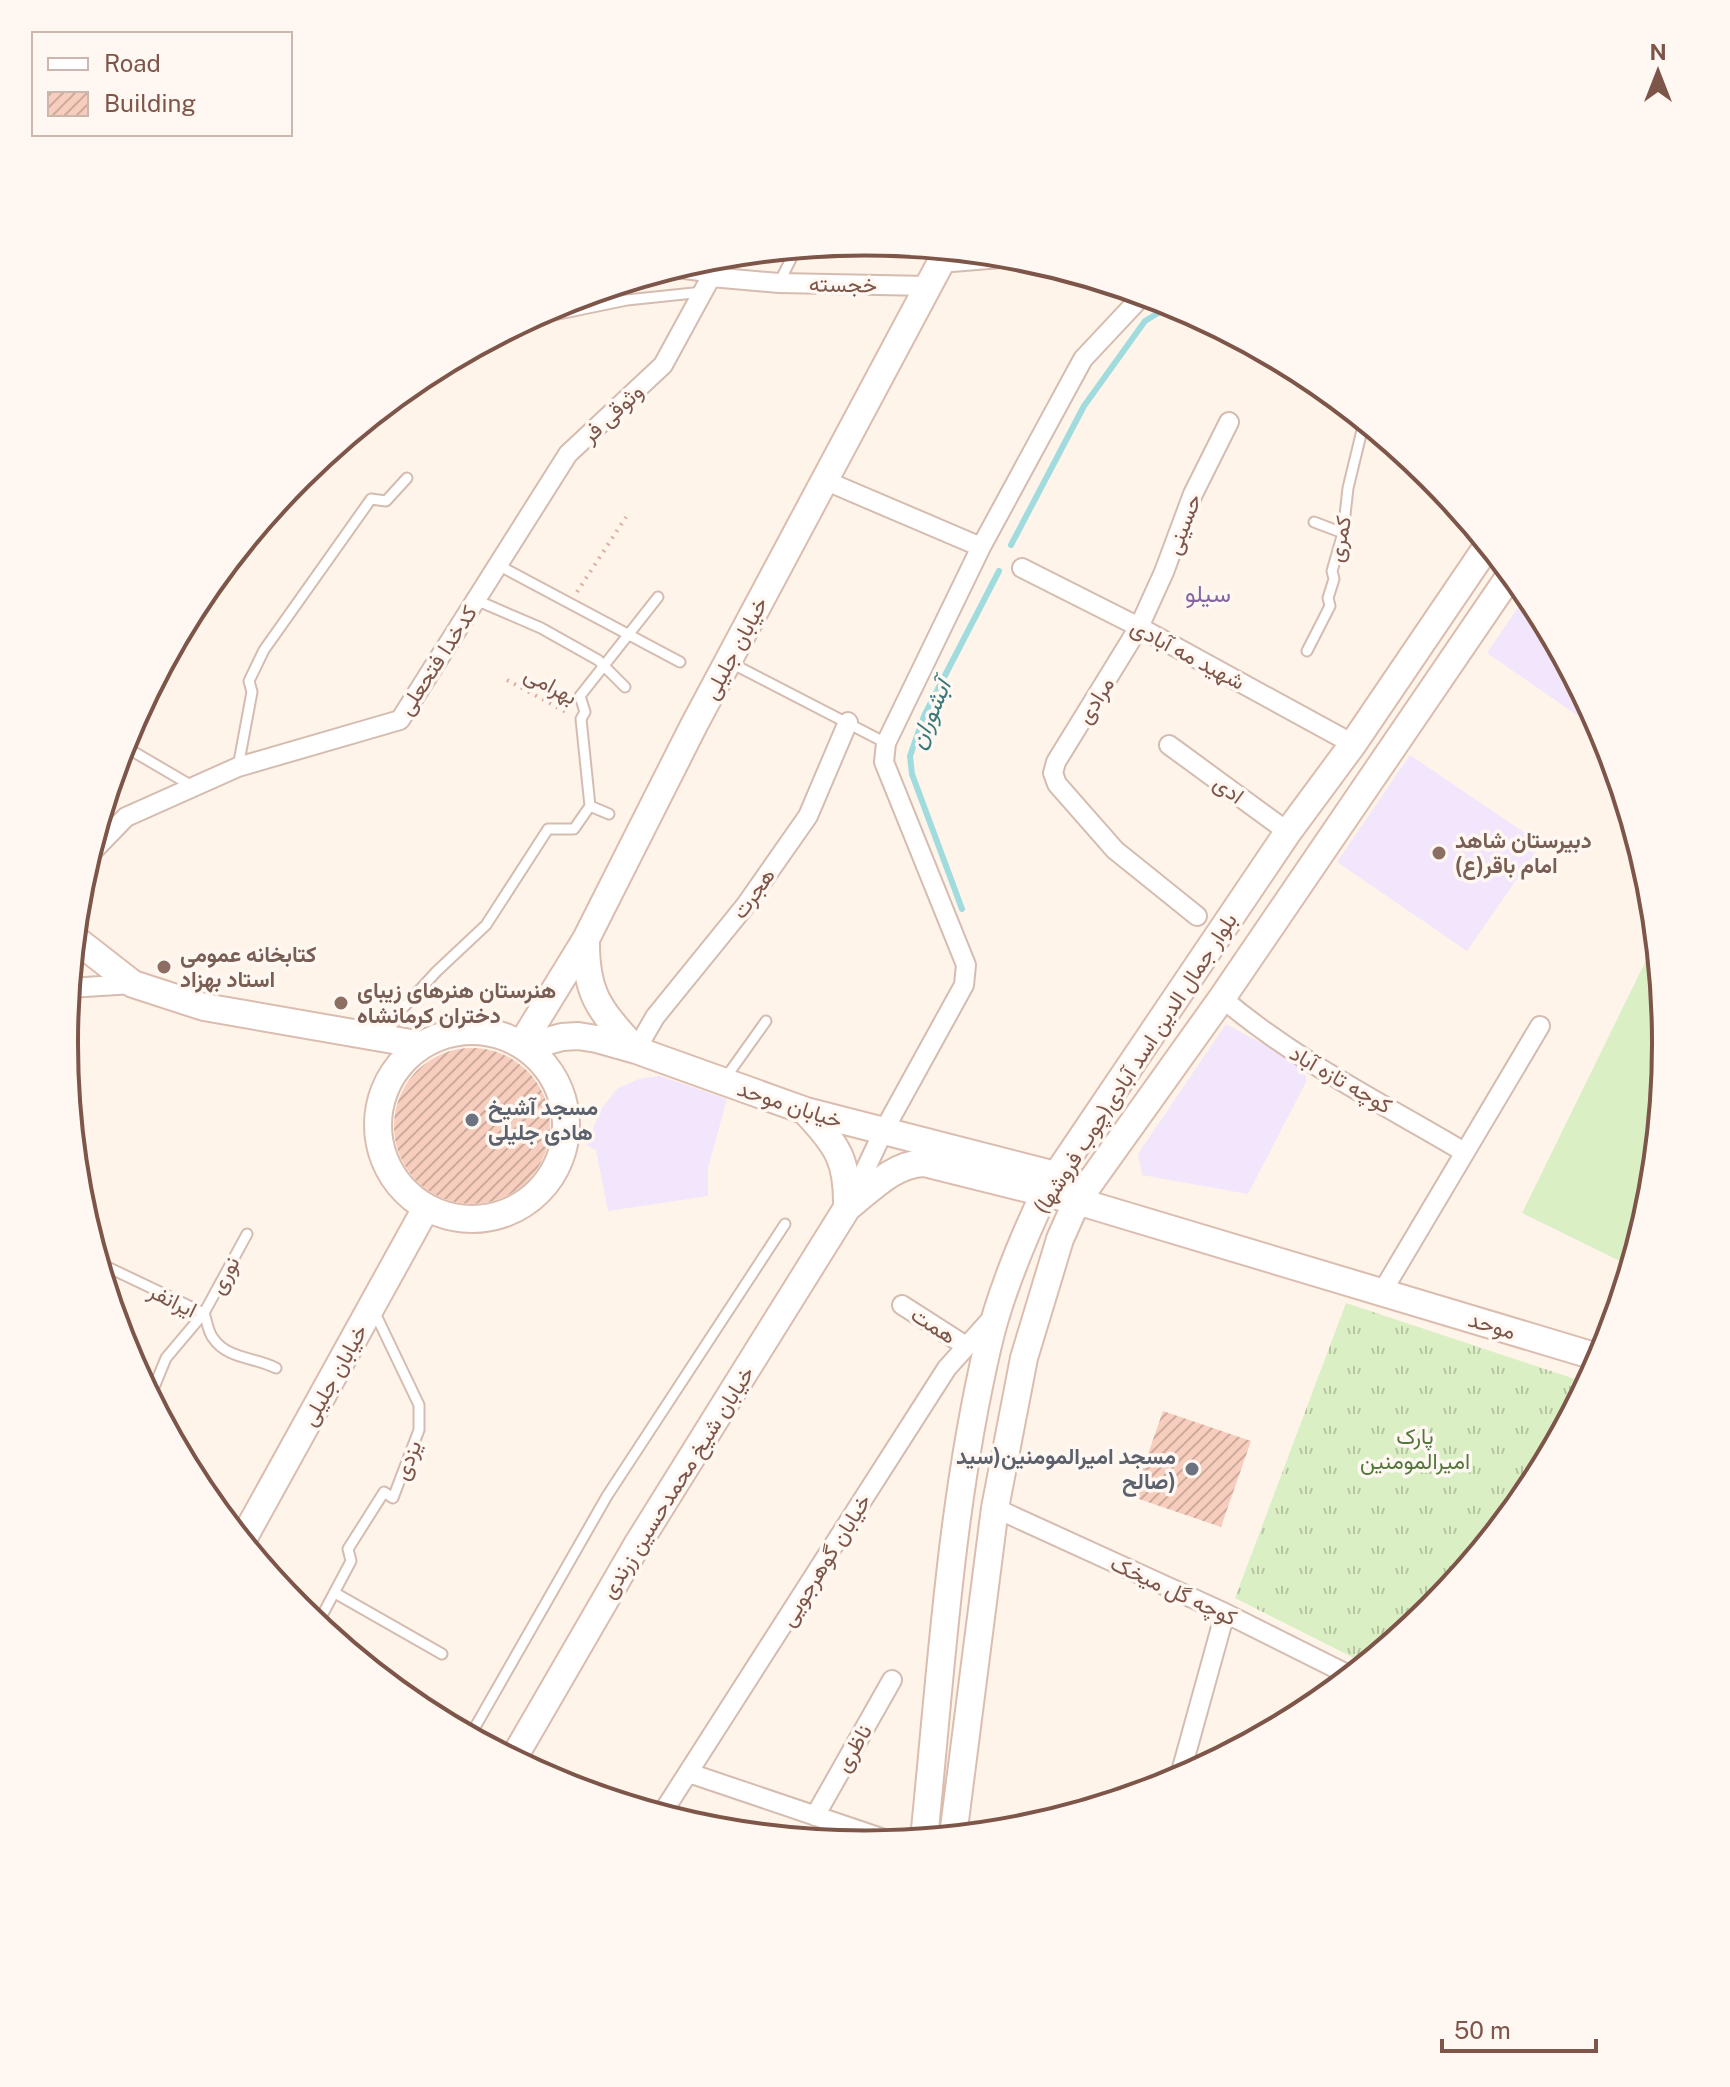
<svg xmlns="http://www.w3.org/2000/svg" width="1730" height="2087" viewBox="0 0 1730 2087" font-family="'Public Sans',Vazirmatn,sans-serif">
<defs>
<pattern id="grass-tufts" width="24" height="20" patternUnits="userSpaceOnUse" patternTransform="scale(2)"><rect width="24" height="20" fill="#dbefc5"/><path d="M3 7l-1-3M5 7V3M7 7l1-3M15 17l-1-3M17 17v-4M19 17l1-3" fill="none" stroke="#b7c4a2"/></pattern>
<pattern id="building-hatch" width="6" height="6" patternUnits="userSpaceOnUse" patternTransform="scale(2)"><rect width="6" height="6" fill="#f7cebe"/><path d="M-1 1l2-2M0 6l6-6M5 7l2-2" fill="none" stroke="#cdaa9c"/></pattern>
</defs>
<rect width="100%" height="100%" fill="#fef4ea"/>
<path fill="#f1e6fb" d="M1527 594 1531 599 1603 733 1487 653Z
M1410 755 1541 844 1467 951 1337 862Z
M1226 1024 1300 1064 1307 1080 1248 1194 1142 1175 1138 1154Z
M660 1076 727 1099 708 1168V1196L608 1211 596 1150 586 1145 602 1108 618 1088 639 1079Z"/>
<path fill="url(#grass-tufts)" d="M1346 1303 1587 1383 1531 1489 1431 1610 1366 1664 1235 1598Z"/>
<path fill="#dbefc5" d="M1656 940 1666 1044 1651 1200 1630 1266 1522 1213Z"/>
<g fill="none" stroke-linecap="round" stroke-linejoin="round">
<path stroke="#a0dcde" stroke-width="6" d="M1011 545 1084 406 1145 321 1173 304
M962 909 912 774 910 756 924 716 999 571"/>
</g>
<path fill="url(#building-hatch)" d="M394 1126a78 78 0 1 1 156 0a78 78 0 1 1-156 0Z
M1163 1411 1251 1441 1221 1527 1133 1497Z"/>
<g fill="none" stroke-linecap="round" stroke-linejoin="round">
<g stroke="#d5bcb0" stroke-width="13">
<path id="lane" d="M665 271 711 277
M779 283 796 249
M525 321 627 300 703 292
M1314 522 1343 533
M498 565 680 662
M476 600 541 628 598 660 625 687
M1307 651 1330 606 1328 598 1334 579 1332 571 1343 533 1348 488 1364 422
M729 662 886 743
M122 745 192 786
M238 767 252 692 249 681 264 650 371 499 386 501 407 478
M590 806 609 814
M385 1036 403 1008 437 971 486 925 548 829H574L590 806 581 719 585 712 580 696 658 597
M724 1080 766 1021
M99 1263 204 1313C207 1321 208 1332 213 1338 227 1359 254 1357 276 1368
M150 1397 166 1358 204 1313 247 1234
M335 1593 442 1654
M317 1625 351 1561 348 1549 384 1492 393 1498 419 1430V1405L374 1311
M470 1736 607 1496 785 1224"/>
</g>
<g stroke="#d5bcb0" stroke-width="22">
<path id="street" d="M940 263 1013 257
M711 277 779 283 928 286
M824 480 981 547
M1022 568 1139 627 1353 744
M1169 745 1288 832
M89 855 126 817 238 767 400 720 568 454 663 365 711 277 717 257
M1197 916 1115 850 1057 784 1053 773 1056 762 1139 627 1164 572 1193 494 1229 422
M69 988 133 984
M1222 998C1296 1061 1382 1103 1464 1152
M636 1050 655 1017 745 906 808 816 848 722
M851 1200 883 1132 964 985 966 965 884 762 886 743 981 547 1083 359 1143 295
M1382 1292 1540 1026
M902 1305 966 1346
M995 1508 1225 1613 1351 1676
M689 1773 893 1842
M1179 1779 1225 1613
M661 1815 947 1368 993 1317
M815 1816 892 1680"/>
</g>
<g stroke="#dbbdaf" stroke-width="30">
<path id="secondary" d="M74 938 133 984 204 1007 422 1045
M586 939C585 995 600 1010 636 1050
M378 1125a94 94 0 1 1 188 0a94 94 0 1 1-188 0Z
M521 1045 586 939 694 725 947 251
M526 1047 562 1037 578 1036 597 1039 636 1050 806 1111 1071 1179
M807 1113C838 1146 848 1161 847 1208
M242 1541 426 1208
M513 1759 637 1545 847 1208C870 1190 893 1164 924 1163L1077 1201 1601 1358
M953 1836 995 1508 1024 1358 1060 1239 1077 1201 1222 998 1511 574
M924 1839C941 1674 950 1507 988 1345 1000 1293 1022 1241 1045 1192L1288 832 1353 744 1488 545"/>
</g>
<path stroke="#ddb0a0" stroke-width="4" stroke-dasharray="2 6" stroke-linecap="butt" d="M577 592 626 517
M507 680 568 713"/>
<use href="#lane" stroke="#fff" stroke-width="9"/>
<use href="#street" stroke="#fff" stroke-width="18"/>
<use href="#secondary" stroke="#fff" stroke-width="26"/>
</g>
<g fill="#8d6e63" stroke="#fff8f2" stroke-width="3">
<circle cx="1439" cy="853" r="8"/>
<circle cx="164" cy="967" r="8"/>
<circle cx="341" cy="1003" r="8"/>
</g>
<g fill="#6b7280" stroke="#fff8f2" stroke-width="3">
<circle cx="472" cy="1120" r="8"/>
<circle cx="1192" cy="1469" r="8"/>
</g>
<g text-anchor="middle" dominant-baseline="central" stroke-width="7" stroke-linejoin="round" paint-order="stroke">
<g font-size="22" fill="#7d5549" stroke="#fff8f2">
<text transform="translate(843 284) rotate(1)">خجسته</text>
<text transform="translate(612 413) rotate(-43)">وثوقی فر</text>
<text transform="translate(1183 524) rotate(-69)">حسینی</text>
<text transform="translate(1339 539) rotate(-79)">کمری</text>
<text transform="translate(735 648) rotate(-62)">خیابان جلیلی</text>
<text transform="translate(1188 654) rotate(28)">شهید مه آبادی</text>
<text transform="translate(437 660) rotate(-57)">کدخدا فتحعلی</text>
<text transform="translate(551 685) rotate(28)">بهرامی</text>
<text transform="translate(1095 700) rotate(-58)">مرادی</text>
<text transform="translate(1229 789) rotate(36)">ادی</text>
<text transform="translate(753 893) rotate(-54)">هجرت</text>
<text transform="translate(1135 1063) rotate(-57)">بلوار جمال الدین اسد آبادی(چوب فروشها)</text>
<text transform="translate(1341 1079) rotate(30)">کوچه تازه آباد</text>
<text transform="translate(790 1104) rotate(18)">خیابان موحد</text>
<text transform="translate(224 1275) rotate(-62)">نوری</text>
<text transform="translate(173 1300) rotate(26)">ایرانفر</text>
<text transform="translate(934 1325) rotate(33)">همت</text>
<text transform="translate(1492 1325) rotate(17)">موحد</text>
<text transform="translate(334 1375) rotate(-61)">خیابان جلیلی</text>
<text transform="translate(407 1460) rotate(-69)">یزدی</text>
<text transform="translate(677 1482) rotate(-58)">خیابان شیخ محمدحسین زرندی</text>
<text transform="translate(825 1560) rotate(-58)">خیابان گوهرجویی</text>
<text transform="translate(1174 1590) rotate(25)">کوچه گل میخک</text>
<text transform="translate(853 1748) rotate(-60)">ناظری</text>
</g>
<g font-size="22" font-weight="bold" fill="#785e54" stroke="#fff8f2" text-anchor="start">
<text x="1455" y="840">دبیرستان شاهد<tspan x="1455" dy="25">امام باقر(ع)</tspan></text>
<text x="180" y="954">کتابخانه عمومی<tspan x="180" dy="25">استاد بهزاد</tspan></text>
<text x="357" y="990">هنرستان هنرهای زیبای<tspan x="357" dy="25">دختران کرمانشاه</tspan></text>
</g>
<g font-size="22" font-weight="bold" fill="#5b616d" stroke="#fff8f2" text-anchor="start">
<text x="488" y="1107">مسجد آشیخ<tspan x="488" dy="25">هادی جلیلی</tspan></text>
<text x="1176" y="1456" text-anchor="end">مسجد امیرالمومنین(سید<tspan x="1176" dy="25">صالح)</tspan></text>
</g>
<g font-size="22" fill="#53773a" stroke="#fff8f2">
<text x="1415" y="1436">پارک<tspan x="1415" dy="25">امیرالمومنین</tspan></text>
</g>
<g font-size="24" fill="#8565a0" stroke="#fff8f2">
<text x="1208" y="593">سیلو</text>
</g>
<g font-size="24" font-style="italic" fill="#38797c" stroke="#fff8f2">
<text transform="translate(929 714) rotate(-67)">آبشوران</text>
</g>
</g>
<path d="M0 0H1730V2087H0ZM78 1043a787 787 0 1 1 1574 0a787 787 0 1 1-1574 0Z" fill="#fff8f2" fill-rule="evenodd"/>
<path fill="none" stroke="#7d5549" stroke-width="4" d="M78 1043a787 787 0 1 1 1574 0a787 787 0 1 1-1574 0Z"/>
<rect x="32" y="32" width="260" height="104" fill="#fff8f2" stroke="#cbb7ae" stroke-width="2"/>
<rect x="48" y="58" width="40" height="12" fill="#ffffff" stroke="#cbb7ae" stroke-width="2"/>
<text x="104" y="72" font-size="24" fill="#7d5549">Road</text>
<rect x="48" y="92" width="40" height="24" fill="url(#building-hatch)" stroke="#cbb7ae" stroke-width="2"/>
<text x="104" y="112" font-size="24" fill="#7d5549">Building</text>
<g transform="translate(1658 72)" stroke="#fff8f2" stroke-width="6" paint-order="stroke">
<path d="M0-6L14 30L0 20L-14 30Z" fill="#7d5549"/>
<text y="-12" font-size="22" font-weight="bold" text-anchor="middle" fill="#7d5549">N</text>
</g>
<path d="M1442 2039v12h154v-12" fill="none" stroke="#7d5549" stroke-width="4"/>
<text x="1454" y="2039" font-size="24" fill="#7d5549" stroke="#fff8f2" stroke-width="6" paint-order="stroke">50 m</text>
</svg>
